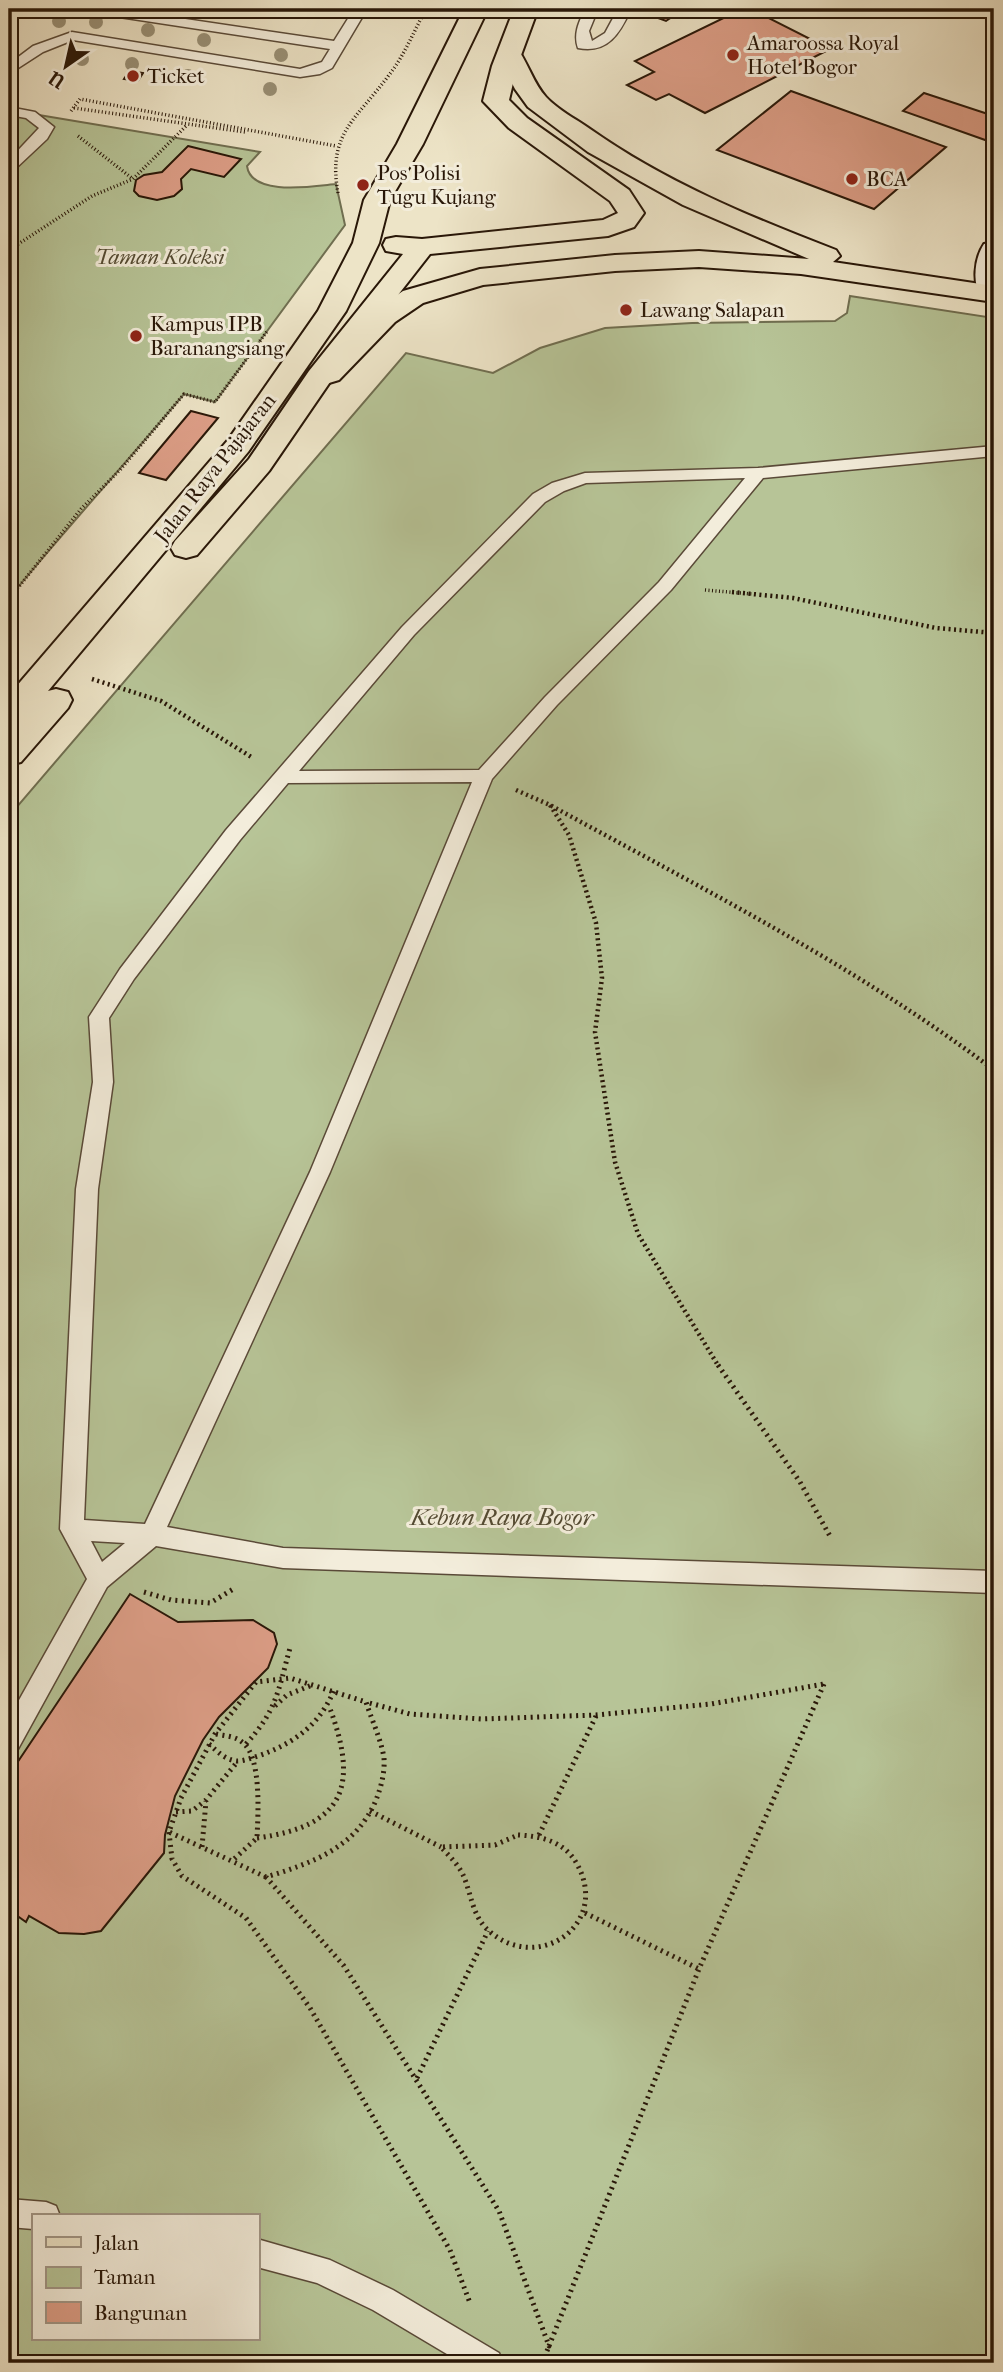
<svg xmlns="http://www.w3.org/2000/svg" width="1003" height="2372" viewBox="0 0 1003 2372" font-family="'IM FELL French Canon',serif">
<rect width="100%" height="100%" fill="#ede4c7"/>
<filter id="stains"><feTurbulence type="fractalNoise" baseFrequency=".00286" numOctaves="4"/><feColorMatrix values="0 0 0 0 .2 0 0 0 0 .09 0 0 0 0 .02 0 0 0 .5 -.17"/></filter>
<radialGradient id="worn" r=".72"><stop offset=".6" stop-color="#630" stop-opacity="0"/><stop offset="1" stop-color="#630" stop-opacity=".3"/></radialGradient>
<path fill="#b7c497" stroke="#706e50" stroke-width="2" fill-rule="evenodd" d="M9 110 260 152 247 166C251 197 314 186 336 184L345 225 215 402 184 394C126 463 66 529 9 598Z
M850 296 994 318V2363H9V816L406 353 493 373 540 348 605 328 692 323 835 321 847 313ZM33 2216H257V2339H33Z"/>
<path fill="#dd9e87" stroke="#291708" stroke-width="2" d="M655 9H684L666 21 647 14Z
M742 9H751L830 49 705 113 669 94 656 100 627 85 654 72 635 61Z
M963 9H994L986 16Z
M129 71 143 73 138 81 124 79Z
M791 91 946 147 874 209 717 150Z
M924 93 994 116V135L988 141 903 111Z
M188 146 241 159 224 177 191 169 181 179 182 189 174 196 157 200 139 196 134 191 136 180 144 175 162 172Z
M191 411 218 418 166 480 139 473Z
M130 1594 178 1622 253 1620 274 1633 277 1644 268 1668 219 1717 203 1740 175 1796 165 1835 164 1853 101 1931 84 1934 59 1933 29 1916 26 1922 9 1910V1775Z"/>
<g fill="none" stroke-linecap="round" stroke-linejoin="round">
<g stroke="#5a4a38" stroke-width="3">
<path id="lane" d="M86 9H118L334 41 354 9H367L332 68 320 74 300 77 73 40 43 52 9 74V64L33 46 72 32 300 69 322 62 330 49 93 13Z
M585 9H598L589 31 592 41 605 33 618 9H631C620 33 608 54 578 48 573 34 579 22 585 9Z
M9 107 35 112 54 127 47 139 14 170 9 171V160L39 128 26 118 9 115Z
M994 446V456L763 478 671 590 557 705 492 779 330 1172 167 1527 283 1548 994 1571V1593L283 1568 156 1546 107 1587 18 1749 9 1753V1718L87 1579 60 1529 76 1189 93 1082 89 1017 120 969 226 830 402 627 533 494 552 483 585 473 758 468ZM745 478 659 582 545 697 479 770 299 771 414 635 545 502 564 491 586 483ZM472 782 310 1172 145 1524 84 1520 98 1189 113 1082 109 1018 134 979 240 840 288 783ZM91 1541 125 1543 102 1562Z
M9 2199 46 2202 56 2206 60 2216H33V2229L9 2227Z
M257 2239 330 2260 393 2290 499 2353 503 2363H462L373 2310 317 2283 257 2267Z"/>
</g>
<g stroke="#291708" stroke-width="4">
<path id="secondary" d="M994 242V301L982 299C972 284 974 259 984 244Z"/>
</g>
<g stroke="#291708" stroke-width="4">
<path id="primary" d="M510 49 519 51C529 66 534 84 546 97 558 110 576 119 590 129 665 182 750 217 836 250L840 256 833 262 994 286V302L801 274 699 267 615 271 483 285 423 303 395 322 339 380 329 383 319 380 315 374 319 368 375 310 403 291 480 269 615 255 699 251 809 259 683 205 588 152 528 107 515 89 498 56 501 51Z"/>
</g>
<g stroke="#291708" stroke-width="4">
<path id="highway" d="M464 9H488L423 144 390 200 379 243 346 311 248 452 48 691 56 689 68 692 72 700 68 708 21 762 9 765V733L15 725 9 727V695L228 440 318 311 353 243 364 200 397 144Z
M514 9H538L517 66 509 100 527 118 629 190 644 213 634 227 608 236 430 254 330 382 269 471 197 555 186 558 175 555 171 548 175 541 249 459 309 371 403 254 386 251 383 245 386 239 396 237 422 239 603 220 618 213 610 201 509 128 483 101 492 66Z"/>
</g>
<path stroke="#291708" stroke-width="3.5" stroke-dasharray="1 2.5" stroke-linecap="butt" d="M74 108 245 132
M71 111 80 99 336 146
M78 136 133 179
M338 193C327 133 357 119 389 75 404 56 414 31 426 9
M9 250 92 196 133 179 186 126
M705 590 752 594
M13 594 81 509 120 470 184 394 215 402 268 330"/>
<path stroke="#291708" stroke-width="4.5" stroke-dasharray="2 3.5" stroke-linecap="butt" d="M732 592 793 598 936 628 994 633
M9 599 14 592
M92 679 161 701 253 758
M516 790 550 805C701 888 856 966 994 1070
M550 805 569 835 596 923 602 978 595 1032 615 1162 638 1234 719 1367"/>
<path stroke="#291708" stroke-width="5" stroke-dasharray="2 4.5" stroke-linecap="butt" d="M718 1365 800 1482 831 1538
M144 1592 171 1600 210 1603 235 1588
M824 1684 699 1969 549 2346 499 2211 344 1966 266 1877C312 1863 356 1848 376 1800 381 1787 385 1773 384 1758 381 1739 372 1721 366 1702L410 1714 481 1719 596 1715 711 1704Z
M275 1706 287 1695 312 1685
M216 1734C225 1736 235 1736 242 1742 262 1756 258 1815 257 1838L233 1860
M209 1744C217 1751 225 1760 237 1761 244 1761 251 1758 258 1756 293 1744 320 1725 334 1690
M246 1744C277 1710 278 1691 290 1648
M370 1811 441 1847
M176 1812 192 1811 206 1800 238 1761
M169 1832 172 1859 182 1876 246 1918 310 2008 450 2250 470 2303
M518 1835C542 1836 565 1842 577 1864 611 1925 537 1975 488 1930 473 1917 471 1894 464 1877 459 1865 449 1856 441 1847L495 1845Z
M539 1835 596 1716
M257 1838C346 1826 359 1785 329 1706
M202 1847 206 1801
M266 1877 169 1832 181 1798 215 1734 256 1682 290 1678 366 1702
M585 1913 699 1969
M417 2078 488 1931
M542 2363 549 2346"/>
<use href="#lane" fill="#f3eddb" fill-rule="evenodd"/>
<use href="#secondary" fill="#f3eddb" fill-rule="evenodd"/>
<use href="#primary" fill="#ede4c7" fill-rule="evenodd"/>
<use href="#highway" fill="#ede4c7" fill-rule="evenodd"/>
</g>
<g fill="#999076">
<circle cx="59" cy="21" r="7"/>
<circle cx="96" cy="22" r="7"/>
<circle cx="148" cy="30" r="7"/>
<circle cx="204" cy="40" r="7"/>
<circle cx="281" cy="55" r="7"/>
<circle cx="82" cy="59" r="7"/>
<circle cx="132" cy="64" r="7"/>
<circle cx="188" cy="76" r="7"/>
<circle cx="270" cy="89" r="7"/>
</g>
<g fill="#8f2418" stroke="#f3eddb" stroke-width="2.5">
<circle cx="733" cy="55" r="7"/>
<circle cx="133" cy="76" r="7"/>
<circle cx="852" cy="179" r="7"/>
<circle cx="363" cy="185" r="7"/>
<circle cx="626" cy="310" r="7"/>
<circle cx="136" cy="336" r="7"/>
</g>
<g text-anchor="middle" dominant-baseline="central" stroke-width="6" stroke-linejoin="round" paint-order="stroke">
<g font-size="21" fill="#291708" stroke="#f3eddb" text-anchor="start">
<text x="747" y="43">Amaroossa Royal<tspan x="747" dy="24">Hotel Bogor</tspan></text>
<text x="147" y="76">Ticket</text>
<text x="377" y="173">Pos Polisi<tspan x="377" dy="24">Tugu Kujang</tspan></text>
<text x="866" y="179">BCA</text>
<text x="640" y="310">Lawang Salapan</text>
<text x="150" y="324">Kampus IPB<tspan x="150" dy="24">Baranangsiang</tspan></text>
</g>
<g font-size="21" font-style="italic" fill="#544b33" stroke="#f3eddb">
<text x="160" y="257">Taman Koleksi</text>
</g>
<g font-size="21" fill="#291708" stroke="#f3eddb">
<text transform="translate(215 468) rotate(-52)">Jalan Raya Pajajaran</text>
</g>
<g font-size="24" font-style="italic" fill="#544b33" stroke="#f3eddb">
<text x="502" y="1517">Kebun Raya Bogor</text>
</g>
</g>
<rect width="1003" height="2372" fill="none" stroke="#ede4c7" stroke-width="35"/>
<rect x="10" y="10" width="982" height="2351" fill="none" stroke="#291708" stroke-width="3.5"/>
<rect x="18" y="18" width="968" height="2337" fill="none" stroke="#291708" stroke-width="2"/>
<rect x="32" y="2214" width="228" height="126" fill="#f3eddb" stroke="#a29787" stroke-width="2"/>
<rect x="46" y="2237" width="35" height="10" fill="#ede4c7" stroke="#a29787" stroke-width="2"/>
<text x="94" y="2250" font-size="21" fill="#291708">Jalan</text>
<rect x="46" y="2267" width="35" height="21" fill="#b7c497" stroke="#a29787" stroke-width="2"/>
<text x="94" y="2284" font-size="21" fill="#291708">Taman</text>
<rect x="46" y="2302" width="35" height="21" fill="#dd9e87" stroke="#a29787" stroke-width="2"/>
<text x="94" y="2320" font-size="21" fill="#291708">Bangunan</text>
<g transform="translate(66 66) rotate(214)" stroke="#f3eddb" stroke-width="5" paint-order="stroke">
<path d="M0-5L12 26L0 18L-12 26Z" fill="#291708"/>
<text y="-10" font-size="19" font-weight="bold" text-anchor="middle" fill="#291708">U</text>
</g>
<rect width="100%" height="100%" filter="url(#stains)"/>
<rect width="100%" height="100%" fill="url(#worn)"/>
</svg>
